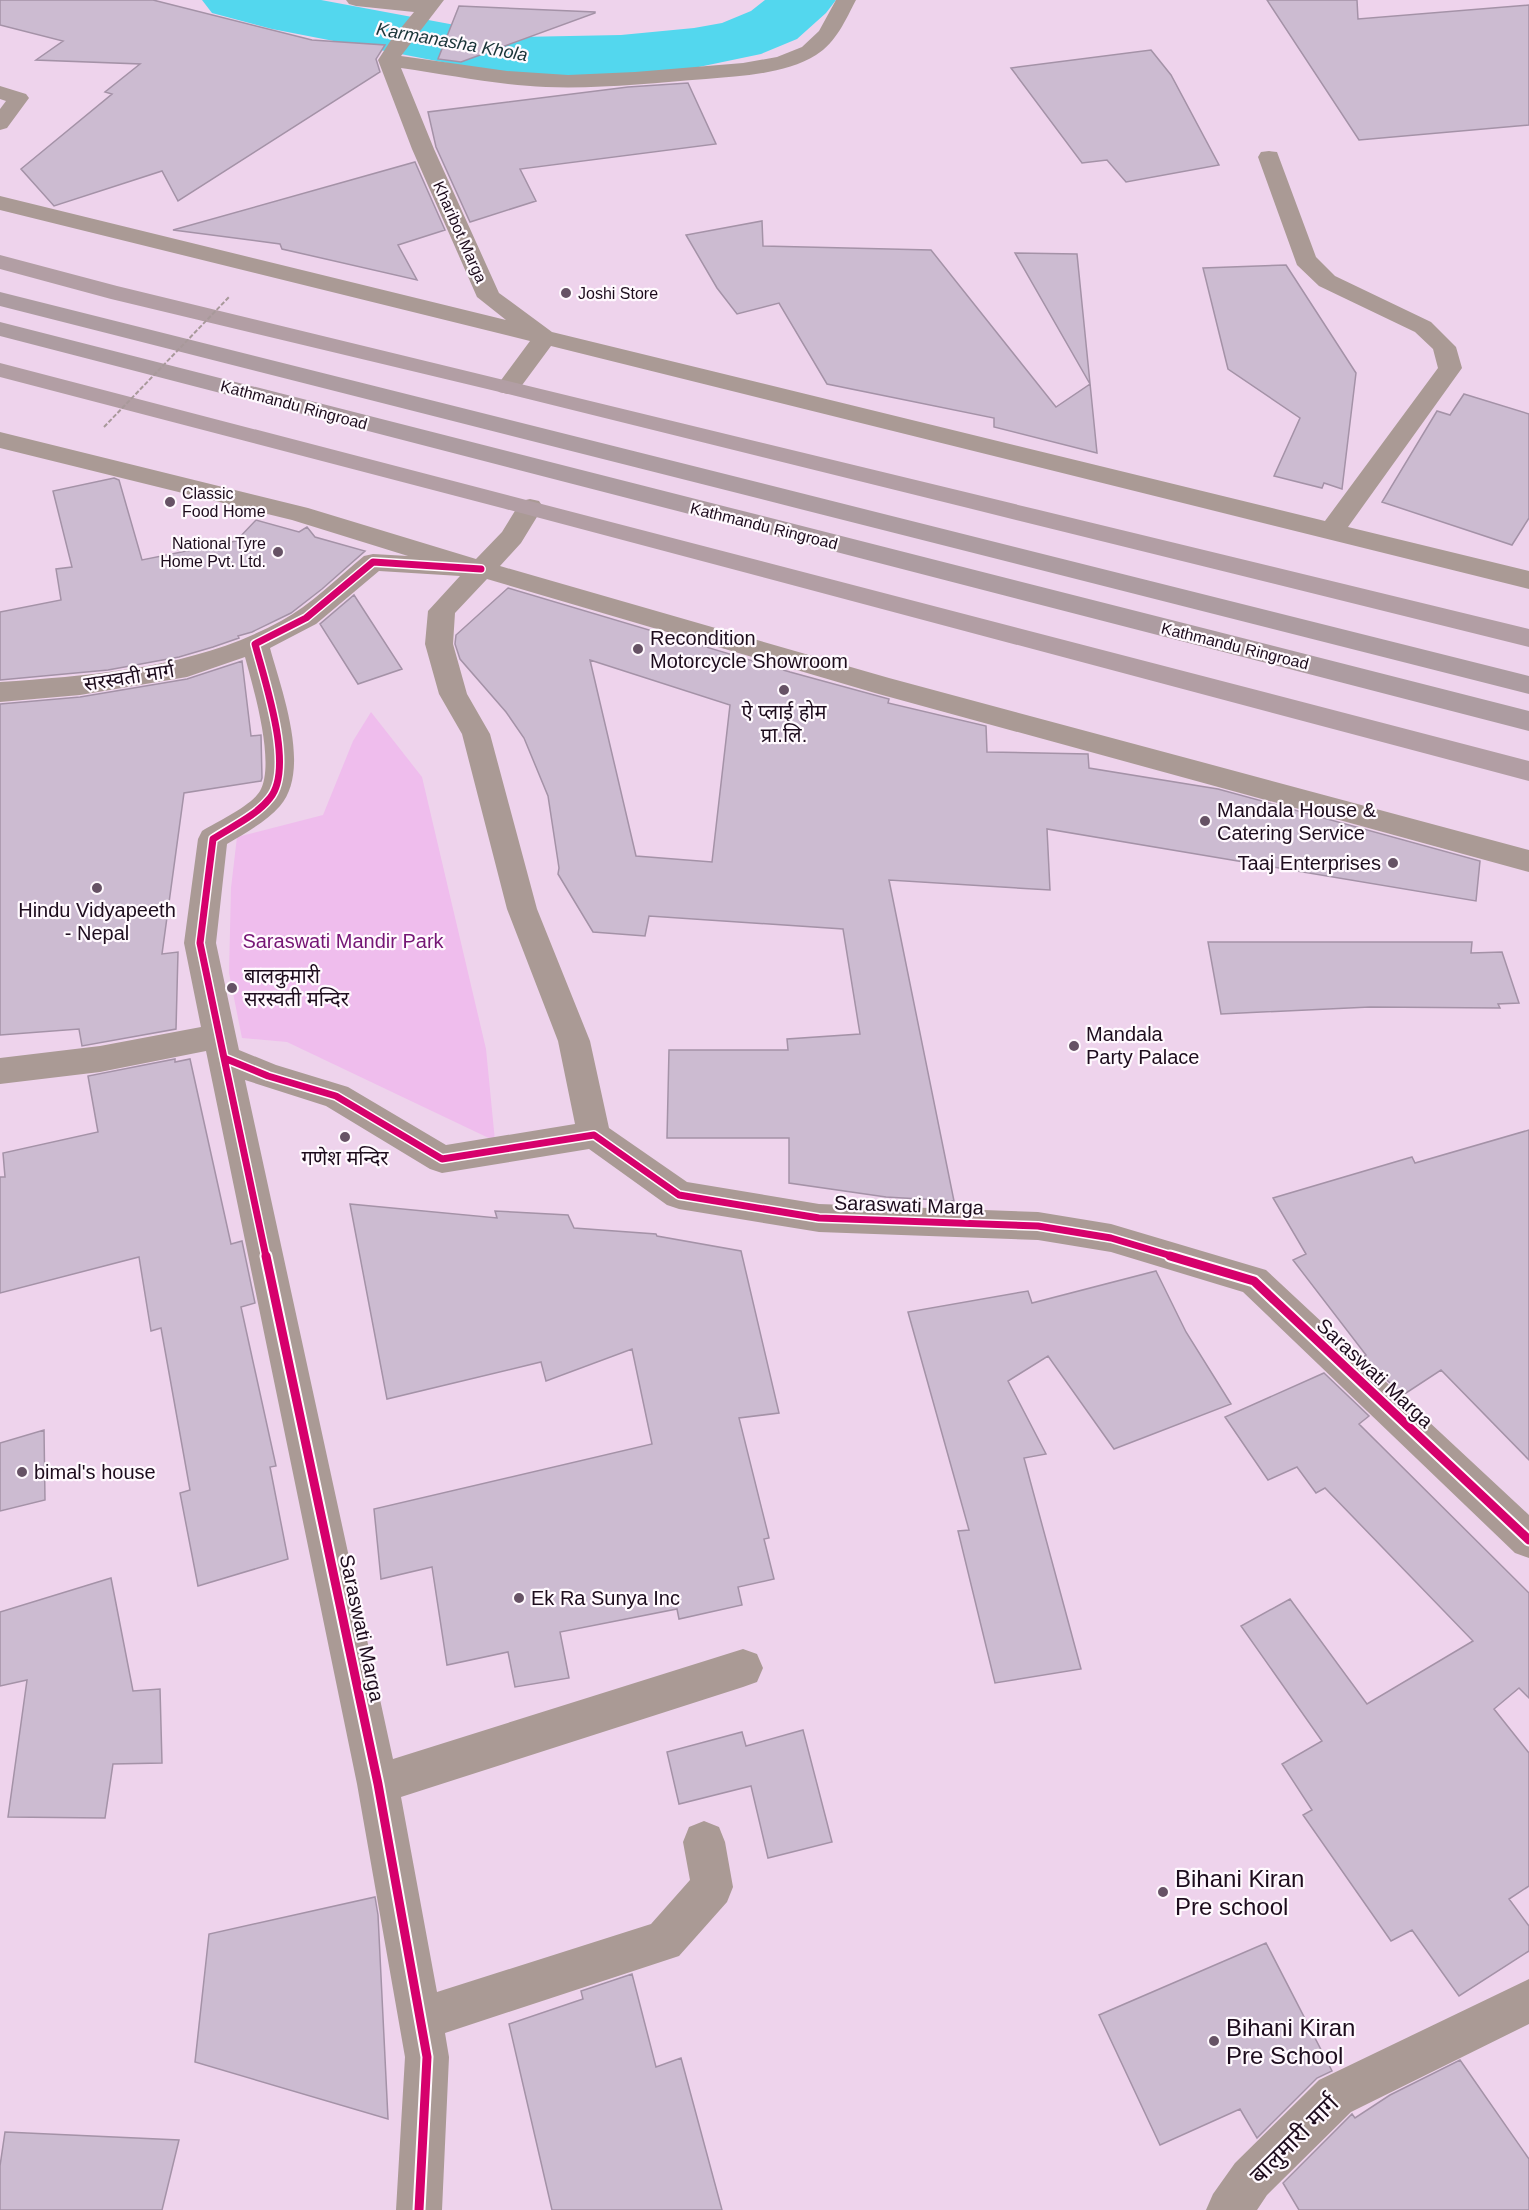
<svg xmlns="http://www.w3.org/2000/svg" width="1529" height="2210" viewBox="0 0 1529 2210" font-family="Arial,'Noto Sans Devanagari',sans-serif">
<rect width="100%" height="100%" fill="#eed3ec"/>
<path fill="#efbded" d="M371 712 422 777 486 1049 495 1141 287 1042 242 1038 229 973 231 888 237 837 323 815 353 741Z"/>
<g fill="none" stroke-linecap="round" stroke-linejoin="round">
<path fill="#53d7ee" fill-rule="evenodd" d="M202 0H321L519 37 621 35 694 28 722 23 751 11 765 0H836L826 13 797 39 761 54 694 68 621 75 519 77 272 29 212 13Z"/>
</g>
<path fill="#ccbbd1" stroke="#a492a7" stroke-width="1.5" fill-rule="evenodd" d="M0 0H153L312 40 385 45 376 59 380 72 178 201 162 171 54 206 21 169 112 94 105 92 140 64 36 60 63 41 0 25Z
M1267 0H1357L1358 19 1529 5V125L1359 140Z
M459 6 595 12V13L461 62 438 59Z
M1151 50 1171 75 1219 165 1126 182 1107 160 1082 163 1011 68Z
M688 83 716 144 520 169 536 201 470 222 436 147 428 112 628 87Z
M415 162 445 230 398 245 417 280 282 249 280 244 173 230Z
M762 221 763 246 931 250 1056 407 1090 384 1015 253 1077 254 1097 453 994 427V418L827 384 779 303 737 314 717 288 686 235Z
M1286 265 1356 373 1342 489 1324 483 1322 488 1274 476 1300 418 1228 369 1203 268Z
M1464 394 1529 414V518L1512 545 1382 502 1437 411 1450 415Z
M114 478 119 480 142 560 236 541 256 520 299 532 307 527 315 537 365 551 322 589 291 613 252 632 238 636 239 638 213 647 179 657 108 670 0 680V612L61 600 56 569 72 567 53 491Z
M508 588 790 672 889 699 888 703 986 726 987 752 1088 754 1089 768 1218 789 1480 861 1476 901 1047 829 1050 890 889 880 954 1201 886 1197 789 1183V1138H667L669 1050H788L787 1039 860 1034 843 929 649 916 645 936 593 932 558 874 559 868 548 796 524 738 506 712 460 659 455 644 456 635ZM590 660 730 705 712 862 636 856Z
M354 595 402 669 358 684 320 624Z
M242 661 251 736 261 735 262 778 261 781 184 793 162 954 178 952 176 1029 82 1046 79 1029 0 1035V704L80 697 187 679Z
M1208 942H1472L1471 953 1502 952 1519 1003 1498 1004 1500 1008 1370 1007 1221 1014Z
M175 1059V1062L190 1059 231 1244 242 1241 255 1303 241 1307 276 1466 270 1467 288 1559 198 1586 180 1493 190 1490 161 1328 151 1331 139 1257 0 1293V1177H5L3 1153 98 1132 88 1076Z
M1529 1130V1460L1441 1370 1403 1395 1362 1357 1366 1355 1293 1260 1306 1254 1273 1198 1412 1157 1415 1163Z
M350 1204 497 1218 495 1211 568 1215 574 1228 656 1234 657 1236 741 1251 779 1413 739 1418 769 1538 764 1539 774 1579 738 1587 742 1605 679 1619 677 1609 560 1632 569 1678 515 1687 508 1652 447 1665 432 1567 381 1579 374 1509 652 1444 632 1349 546 1381 541 1362 387 1399Z
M1156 1271 1186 1332 1231 1404 1114 1449 1048 1356 1008 1381 1046 1454 1024 1458 1081 1669 995 1683 958 1531 969 1530 908 1312 1028 1291 1032 1303Z
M1324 1373 1369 1416 1359 1424 1529 1593V1698L1519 1688 1494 1709 1529 1753V1886L1509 1899 1529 1926V1951L1459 1996 1412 1930 1391 1941 1303 1815 1312 1810 1282 1764 1322 1741 1241 1626 1290 1599 1367 1704 1473 1641 1325 1488 1316 1493 1297 1467 1268 1480 1225 1417Z
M44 1430 45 1500 0 1511V1443Z
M111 1578 133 1691 160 1689 162 1763 113 1764 105 1818 8 1817 27 1680 0 1686V1612Z
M803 1730 832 1842 768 1858 751 1786 679 1804 667 1752 742 1732 746 1746Z
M375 1897 378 1915 388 2119 195 2062 209 1934Z
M1266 1943 1332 2071 1317 2078 1257 2138 1240 2109 1160 2145 1099 2015Z
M632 1974 656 2067 681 2058 722 2210H552L509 2024 583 1999 581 1991Z
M1460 2060 1529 2159V2210H1299L1283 2183 1352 2114 1355 2118 1390 2095Z
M5 2132 179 2140 162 2210H0V2166Z"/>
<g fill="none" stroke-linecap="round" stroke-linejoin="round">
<path fill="#aa9a95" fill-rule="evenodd" d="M346 0H444L401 56 507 71 568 75 635 72 743 63 777 57 802 47 819 31 836 0H856C846 19 836 43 816 55 785 74 742 76 706 79 653 83 599 89 546 87 497 85 450 75 401 68L434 149 499 293 552 332 1325 521 1438 368 1433 349 1415 332 1319 286 1297 265 1258 157 1261 152 1269 151 1277 152 1316 257 1335 276 1431 322 1456 347 1462 368 1348 527 1529 571V589L551 346 517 392 508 394 499 392 496 387 530 341 0 210V196L506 320 477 297 412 149 378 60 391 40 414 12 356 6 349 4Z
M0 86 26 94 29 98 7 128 0 130V109L6 101 0 99Z
M0 432 308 508 476 559 502 532 521 501 530 499 539 501 543 507 521 543 500 566 889 678 1529 850V872L875 693 487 579 455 613 453 644 467 694 490 734 537 909 590 1041 609 1128 687 1182 819 1204 1038 1212 1111 1224 1266 1270 1529 1515V1558L1515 1553 1243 1292 1111 1252 1038 1240 819 1232 679 1209 667 1205 589 1149 442 1173 430 1169 326 1106 245 1080 393 1759 743 1649 757 1654 763 1668 757 1682 743 1687 401 1797 437 1992 651 1924 690 1880 683 1842 689 1827 704 1821 719 1827 725 1842 733 1887 727 1902 679 1956 445 2033 449 2057 442 2210H396L405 2057 357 1784 206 1051 100 1072 0 1084V1058L100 1046 201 1027 184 943 198 839 202 831C218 821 251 806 260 791 276 763 253 687 245 657L187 677 80 695 0 702V682C95 675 195 668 281 621 311 605 337 578 364 556L373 554 408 556 292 520 0 448ZM379 571 460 576 428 611 425 644 439 694 462 734 507 909 558 1041 575 1124 446 1145 348 1087 276 1065 239 1050 216 943 227 844C245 833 266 822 280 806 312 769 281 689 270 648L316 624Z
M1529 1979V2024L1351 2112 1267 2195 1257 2210H1206L1213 2194 1235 2163 1319 2080Z"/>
<path fill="#b29ea4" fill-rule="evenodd" d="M0 255 117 286 1529 629V647L508 394 111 299 0 269Z
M0 363 1529 761V781L521 513 0 377Z"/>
<path fill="#ad9ca1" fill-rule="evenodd" d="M0 292 1529 676V694L0 306Z
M0 322 1529 711V731L0 336Z"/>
<path stroke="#a8999a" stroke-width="2" stroke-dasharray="4.5 2" stroke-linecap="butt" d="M104 427 229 297"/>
<g stroke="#fff9fe" stroke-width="10">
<path id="cycleway-far1" d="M481 569 373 562 306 618 255 644C264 679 295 768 270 798 256 816 231 827 213 839L200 943 224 1058 268 1076 336 1096 442 1159 594 1135 679 1195 819 1218 1038 1226 1111 1238 1175 1257
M224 1058 266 1257"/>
</g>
<g stroke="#fff9fe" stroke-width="13">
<path id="cycleway" d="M266 1256 378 1784 427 2057 419 2210
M1170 1256 1254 1281 1529 1540"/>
</g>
<use href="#cycleway-far1" stroke="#d6006c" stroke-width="7"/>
<use href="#cycleway" stroke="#d6006c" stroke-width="9"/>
</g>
<g fill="#665265" stroke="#fff9fe" stroke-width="2">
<circle cx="566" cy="293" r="6"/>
<circle cx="170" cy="502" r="6"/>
<circle cx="278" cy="552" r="6"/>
<circle cx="638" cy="649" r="6"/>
<circle cx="784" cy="690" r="6"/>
<circle cx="1205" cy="821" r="6"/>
<circle cx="1393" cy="863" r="6"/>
<circle cx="97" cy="888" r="6"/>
<circle cx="232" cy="988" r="6"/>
<circle cx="1074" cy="1046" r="6"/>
<circle cx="345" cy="1137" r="6"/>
<circle cx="22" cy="1472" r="6"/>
<circle cx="519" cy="1598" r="6"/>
<circle cx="1163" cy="1892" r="6"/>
<circle cx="1214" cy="2041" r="6"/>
</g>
<g text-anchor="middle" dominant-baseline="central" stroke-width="4.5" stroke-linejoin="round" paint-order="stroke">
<g font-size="16" fill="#1d0c1d" stroke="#fff9fe">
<text transform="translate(460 232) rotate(66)">Kharibot Marga</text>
<text transform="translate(294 405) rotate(15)">Kathmandu Ringroad</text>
<text transform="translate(764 526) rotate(14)">Kathmandu Ringroad</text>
<text transform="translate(1235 646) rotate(14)">Kathmandu Ringroad</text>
</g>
<g font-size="16" fill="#1d0c1d" stroke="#fff9fe" text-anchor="start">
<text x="578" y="293">Joshi Store</text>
<text x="182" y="493">Classic<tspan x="182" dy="18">Food Home</tspan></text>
<text x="266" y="543" text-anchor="end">National Tyre<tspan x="266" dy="18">Home Pvt. Ltd.</tspan></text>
</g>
<g font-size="18" font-style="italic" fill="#1a3539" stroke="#fff9fe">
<text transform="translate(452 42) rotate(10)">Karmanasha Khola</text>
</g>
<g font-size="20" fill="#1d0c1d" stroke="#fff9fe" text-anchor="start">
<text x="650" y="638">Recondition<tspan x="650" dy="23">Motorcycle Showroom</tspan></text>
<text x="784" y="712" text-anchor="middle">ऐ प्लाई होम<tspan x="784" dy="23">प्रा.लि.</tspan></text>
<text x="1217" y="810">Mandala House &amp;<tspan x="1217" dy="23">Catering Service</tspan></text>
<text x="1381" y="863" text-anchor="end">Taaj Enterprises</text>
<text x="97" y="910" text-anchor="middle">Hindu Vidyapeeth<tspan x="97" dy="23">- Nepal</tspan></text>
<text x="244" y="976">बालकुमारी<tspan x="244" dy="23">सरस्वती मन्दिर</tspan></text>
<text x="1086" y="1034">Mandala<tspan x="1086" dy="23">Party Palace</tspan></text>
<text x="345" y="1158" text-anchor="middle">गणेश मन्दिर</text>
<text x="34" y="1472">bimal's house</text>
<text x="531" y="1598">Ek Ra Sunya Inc</text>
</g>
<g font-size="20" fill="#1d0c1d" stroke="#fff9fe">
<text transform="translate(129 677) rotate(-9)">सरस्वती मार्ग</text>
<text transform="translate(909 1205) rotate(2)">Saraswati Marga</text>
<text transform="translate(1375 1373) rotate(43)">Saraswati Marga</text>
<text transform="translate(362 1628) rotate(78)">Saraswati Marga</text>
</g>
<g font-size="20" fill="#751575" stroke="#fff9fe">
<text x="343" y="941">Saraswati Mandir Park</text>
</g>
<g font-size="24" fill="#1d0c1d" stroke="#fff9fe" text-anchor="start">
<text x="1175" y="1878">Bihani Kiran<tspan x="1175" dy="28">Pre school</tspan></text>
<text x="1226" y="2027">Bihani Kiran<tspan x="1226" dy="28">Pre School</tspan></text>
</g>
<g font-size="24" fill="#1d0c1d" stroke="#fff9fe">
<text transform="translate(1294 2139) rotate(-45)">बालुमारी मार्ग</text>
</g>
</g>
</svg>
